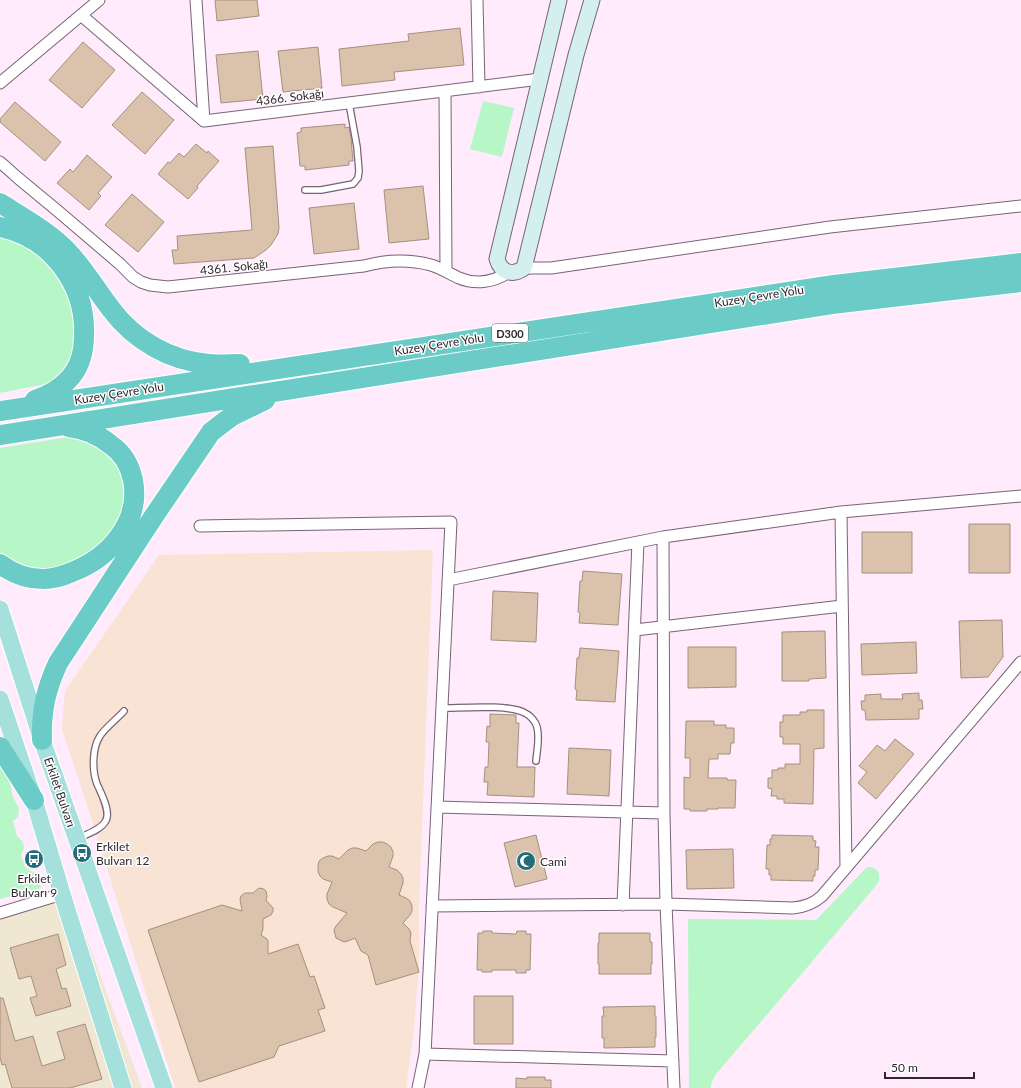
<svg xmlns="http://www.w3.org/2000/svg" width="1021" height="1088" viewBox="0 0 1021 1088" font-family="Lato,sans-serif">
<rect width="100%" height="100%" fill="#ffebfc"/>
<path fill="#f0e7d2" d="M70 893 142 1088H0V914Z"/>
<path fill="#f8e3d5" d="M433 550 419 905V966L414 1030 406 1088H175L99 842 62 729 65 691 159 555Z"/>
<path fill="#b7f6c6" d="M483 101 514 108 502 157 470 149Z
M0 232 8 234 53 265 78 319 70 366 51 383 0 393Z
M69 437 86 438 120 463 127 502 108 539 64 569 29 571 0 553V448Z
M0 764 10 783 13 797 19 808 18 817 13 821 17 836 23 842 24 848 21 855 25 867 37 875 41 888 0 899Z
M867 867C877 866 882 874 878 883L799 977 716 1074 711 1084V1088H689L688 919 816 920Z"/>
<path fill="#dac2ad" stroke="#a6907c" d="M215 0H257L259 16 217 21Z
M460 28 464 65 394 72 395 80 342 86 339 49 409 41 408 34Z
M83 42 115 70 82 108 49 80Z
M318 47 322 88 283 92 278 51Z
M258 51 263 99 221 103 216 55Z
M142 92 174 120 145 154 112 125Z
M15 102 61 142 45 161 0 122V119Z
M345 124V128L349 127 351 138 353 161H349V165L305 170V166H300L297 133 301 132V128Z
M196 144 207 153 208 151 219 161 197 186 198 188 188 199 158 174 168 162 170 163 179 153 184 157Z
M273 146 279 228 278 234 271 245 266 250 254 258 174 264 172 250H178L177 236 252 230 245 148Z
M87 155 112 177 98 193 101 196 89 210 57 183 70 169 73 172Z
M423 186 429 239 389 243 384 190Z
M132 194 164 222 138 252 105 225Z
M354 203 359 249 314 254 309 208Z
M969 524H1010V573H969Z
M862 532H912V573H862Z
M583 571 622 574 618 625 579 623 580 613 578 612 580 581H582Z
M493 591 538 593 536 642 491 640Z
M1002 620 1003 657 988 677 961 678 959 621Z
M825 631 826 678 809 679V681H782V632Z
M916 642 917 673 862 675 861 644Z
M688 647H736V687L688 688Z
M580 648 619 651 615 702 576 700 577 690 575 689 577 658H579Z
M919 693V700H922L923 709H919V719L866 720 865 710H862L861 701H865V695L881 694V699H903L902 694Z
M807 710H824V748L814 749 813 804 784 803V799H777V796H771L772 789 768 788V778H772V770H778V768H785V764H800V744H783V737H780V722H783V715H800V712H807Z
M490 714 516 715V723H519L517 767H535L534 797 487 795 488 782H484L485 767H488L489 742H486L487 726 490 727Z
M686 721H714V725H726V728H734V743H731L730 754H718V759H709L708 778H727V780H736L735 808H718V809H707V811H690V809H684V777L690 778V758H685Z
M895 739 914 754 876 799 858 783 867 772 859 766 877 745 885 751Z
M569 748 611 750 609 796 567 794Z
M536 835 547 879 515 887 504 843Z
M772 835 813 836V840L816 841 815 847H819L818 870H815V876H813V881L771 880V875H769V869H766L767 845H770V839H772Z
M378 842H383L387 844 391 847 393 852V856L389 867 397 870 401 874 403 878V883L399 895 406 898 410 901 412 906V911L410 915 403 923 409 929 411 933 410 941 419 972 376 985 368 955 361 951 355 938 348 941 344 942 336 938 334 930 336 926 347 913 333 907 329 904 327 899V894L332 882 323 879 320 876 318 871V866L319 861 323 858 328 856H332L339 859 348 850 352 848H357L366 851 373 844Z
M733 849 734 888 687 889 686 850Z
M259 888 264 889 266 891 267 896 266 900 273 908V911L271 915 263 919V929L261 935 267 939 268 941V954L298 944 310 977 314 976 325 1008 318 1010 325 1031 279 1046 274 1057 199 1082 148 930 222 905 242 911 240 899 241 896 245 893H253Z
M483 931H492V933L516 934 517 931H526V934H531L530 970H526V973H516V970H492V972H482V970H477L478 933H483Z
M599 933H650V942H652V964H651V974H599V964H598V943H599Z
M58 934 66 965 56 969 62 989 66 988 71 1006 36 1016 30 998 37 996 31 976 19 979 10 948Z
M474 996H513V1044H474Z
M0 998H3L15 1041 33 1036 42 1066 65 1059 57 1032 85 1024 102 1079 70 1088H12L5 1064 2 1065 0 1057Z
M655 1006V1016H656V1037H655V1047L604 1048V1038H602V1016H604L603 1007Z
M527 1077H545V1080H551V1088H516V1078L527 1079Z"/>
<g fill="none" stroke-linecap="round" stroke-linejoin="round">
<g stroke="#786376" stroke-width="8">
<path id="lane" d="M305 190H321L353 184 358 178 359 171 357 147 349 103
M442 708C461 708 510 704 525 713 530 715 536 722 537 727 540 738 537 750 536 761
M79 838C87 834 100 830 105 822 112 813 101 793 97 784 92 771 92 748 100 736 105 728 118 718 124 711"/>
</g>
<g stroke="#786376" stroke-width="13">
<path id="street" d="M196 0 204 121
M477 0 479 87
M81 15 204 121 540 79
M0 83 99 0
M445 91 446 271
M0 162 18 178 59 212 120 264 133 277 141 282 150 285 168 287 364 266C386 260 408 259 431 265 441 268 450 274 459 278 476 285 494 282 509 272
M524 268H551L830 227 1021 206
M841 512 846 868
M200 526 451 522 425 1054 418 1088
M663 537 664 813 666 904 674 1088
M448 580 663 537 841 512 1021 496
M635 630 842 606
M437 807 664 813
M623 905 638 542
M432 906 666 904 793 908C805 907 813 904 822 896L1021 662
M0 913 62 894
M425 1054 673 1061"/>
</g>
<g stroke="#786376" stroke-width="17">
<path id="secondary" d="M559 0 497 259C501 273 513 276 524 268L576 55 592 0"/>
</g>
<g stroke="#fff" stroke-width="19">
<path id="primary" d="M0 609 42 740 164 1088
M0 699 34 800 62 894 123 1088"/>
</g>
<g stroke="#fff" stroke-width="22">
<path id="highway" d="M0 203C22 217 51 233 69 253 85 270 97 291 111 309 134 340 170 361 209 364 219 365 229 364 240 364
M0 227C51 237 86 285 84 335 84 352 80 368 68 380 59 390 47 396 35 400
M0 411 834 285 1021 263
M0 435 832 304 1021 282
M0 564C12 573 27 579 43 579 53 579 63 576 72 572 109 558 141 522 133 480 130 466 123 453 111 445 99 435 85 429 69 427
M42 740C41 711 46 689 58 663L154 516 211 432 232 416 265 400
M0 747 34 800"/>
</g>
<use href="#lane" stroke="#fff" stroke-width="5.5"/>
<use href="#street" stroke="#fff" stroke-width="11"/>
<use href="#secondary" stroke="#d3f0ee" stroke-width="15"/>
<use href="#primary" stroke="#a6e0dd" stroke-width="17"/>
<use href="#highway" stroke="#6bccc7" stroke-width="20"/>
</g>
<defs>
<g id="bus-disc" transform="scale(1)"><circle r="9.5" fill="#256c7a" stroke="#fff"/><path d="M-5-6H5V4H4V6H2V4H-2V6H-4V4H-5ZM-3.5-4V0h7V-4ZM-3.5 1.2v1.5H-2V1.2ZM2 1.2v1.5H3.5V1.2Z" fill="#fff"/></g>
<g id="mosque-disc" transform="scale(1)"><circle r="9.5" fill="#256c7a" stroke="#fff"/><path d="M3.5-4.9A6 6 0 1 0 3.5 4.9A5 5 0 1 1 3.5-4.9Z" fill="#fff"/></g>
</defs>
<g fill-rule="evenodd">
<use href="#bus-disc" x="82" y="853"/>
<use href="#bus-disc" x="34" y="859"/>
<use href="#mosque-disc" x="526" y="861"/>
</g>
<g text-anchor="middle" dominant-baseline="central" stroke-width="3" stroke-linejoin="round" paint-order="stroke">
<rect fill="#fff" stroke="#6e686d" stroke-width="1" x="492" y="324" width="36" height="18" rx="3"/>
<g font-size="11" font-weight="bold" fill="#30272f">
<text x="510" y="333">D300</text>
</g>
<g font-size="12" fill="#30272f" stroke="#fff">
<text transform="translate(290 97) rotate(-7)">4366. Sokağı</text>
<text transform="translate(234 267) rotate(-6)">4361. Sokağı</text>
<text transform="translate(759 296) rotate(-9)">Kuzey Çevre Yolu</text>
<text transform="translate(439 344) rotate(-9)">Kuzey Çevre Yolu</text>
<text transform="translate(119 393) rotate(-9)">Kuzey Çevre Yolu</text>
<text transform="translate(60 792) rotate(71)">Erkilet Bulvarı</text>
</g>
<g font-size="12" fill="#30272f" stroke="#fff" text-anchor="start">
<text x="96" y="846">Erkilet<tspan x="96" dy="14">Bulvarı 12</tspan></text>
<text x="540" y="861">Cami</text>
<text x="34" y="878" text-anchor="middle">Erkilet<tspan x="34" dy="14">Bulvarı 9</tspan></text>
</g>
</g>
<path d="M885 1072v6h89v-6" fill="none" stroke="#30272f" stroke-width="2"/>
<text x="891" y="1072" font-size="12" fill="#30272f" stroke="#ffffff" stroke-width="3" paint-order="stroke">50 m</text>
</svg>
